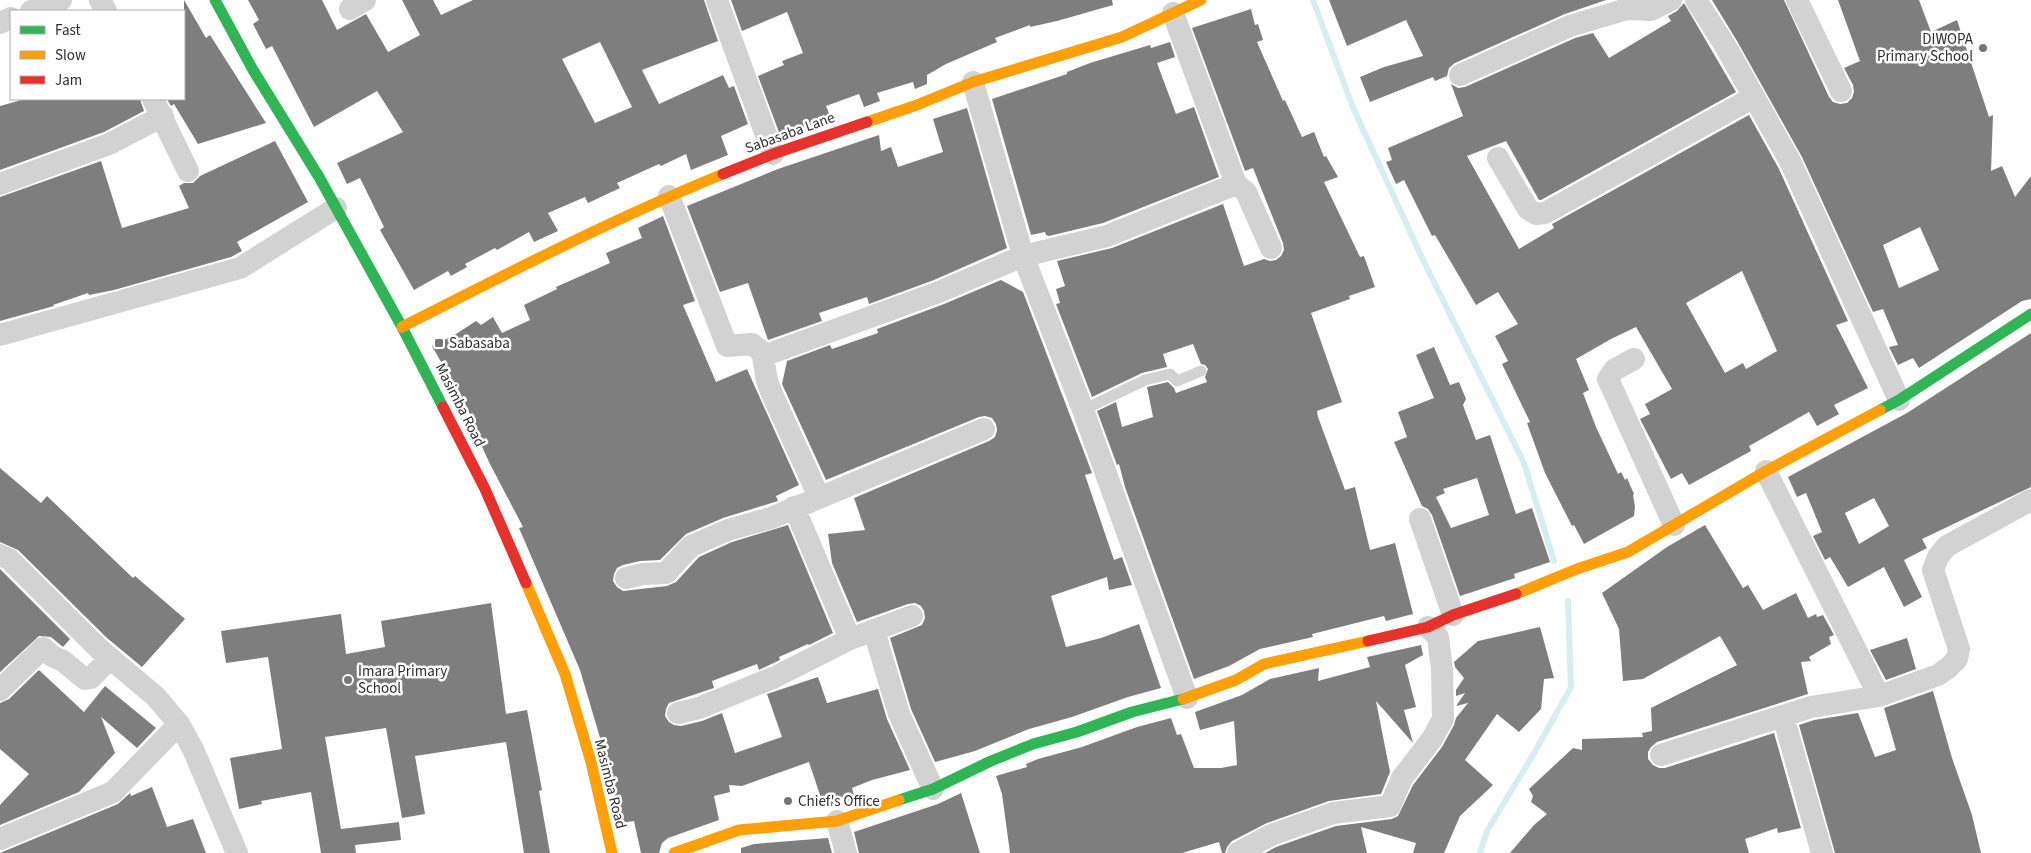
<svg xmlns="http://www.w3.org/2000/svg" width="2031" height="853" viewBox="0 0 2031 853" font-family="'Source Sans 3',sans-serif">
<rect width="100%" height="100%" fill="#fff"/>
<g fill="none" stroke-linecap="round" stroke-linejoin="round">
<path stroke="#d6eef2" stroke-width="6" d="M1313 0 1354 110 1424 262 1524 463 1554 561
M1480 853 1487 831 1533 755 1571 687 1568 601"/>
</g>
<path fill="#7e7e7e" fill-rule="evenodd" d="M184 0 206 38 210 35 266 123 198 144 174 104 171 106 167 99H184Z
M248 0H322L337 30 366 14 388 52 420 35 402 0H433L441 15 473 0H704L718 41 642 70 659 104 723 75 729 88 734 86 748 124 721 136 728 155 691 170 686 154 661 166 659 164 617 183 620 188 588 203 585 197 548 213 558 231 534 242 529 232 497 250 495 248 465 264 467 267 451 276 448 271 414 290 380 230 384 227 360 178 347 184 337 163 403 132 377 91 314 127 272 46 266 49 253 24 259 20ZM600 42 632 107 595 123 562 59Z
M731 0H1112L1113 5 1057 21 1030 27V25L995 38 997 42 946 64 927 75V84L915 89 913 82 877 93 880 101 864 107 859 94 826 106 831 118 780 135 758 76 784 65 782 61 803 53 787 12 742 31Z
M1329 0H1606L1565 14 1455 63 1449 68 1447 76 1435 81 1433 77 1370 102 1360 77 1384 67 1423 56 1406 20 1347 46Z
M1712 0H1784L1829 97 1833 102 1840 104 1847 103 1852 98 1854 92 1853 85 1844 68 1860 61 1838 0H1919L1931 32 1957 20 1989 117 1993 115 1991 171 2002 166 2015 197 2031 176V299L2022 301 1919 368 1913 358 1898 365 1889 347 1898 345 1883 309 1873 312 1802 157 1737 41ZM1920 227 1939 270 1899 288 1883 245Z
M1684 3 1736 92 1541 200H1539L1506 141 1467 156 1519 249 1554 228 1552 224 1749 115 1779 169 1848 321 1836 325 1868 388 1834 405 1839 414 1817 426 1809 412 1749 446 1751 451 1689 485 1682 473 1671 479 1640 419 1650 414 1645 404 1672 389 1636 327 1611 339 1576 359 1589 390 1583 393 1596 427 1618 474 1621 472 1625 480 1627 478 1634 494 1633 495 1635 507 1634 516 1584 544 1574 525 1572 526 1545 473 1527 423 1530 422 1502 364 1508 361 1495 336 1518 324 1498 292 1476 305 1435 235 1432 236 1404 180 1396 184 1386 162 1392 160 1388 148 1463 116 1451 84 1458 88 1465 87 1575 38 1593 33 1609 58 1671 21 1668 16 1677 11ZM1742 271 1777 351 1746 369 1743 363 1725 373 1686 303Z
M1251 9 1255 25 1258 24 1263 40 1257 42 1283 101 1285 100 1302 137 1314 132 1324 157 1326 156 1338 177 1324 182 1360 257 1364 256 1375 287 1349 296 1350 299 1311 313 1342 402 1317 411 1318 417 1345 490 1355 487 1370 550 1395 543 1413 614 1386 621 1384 616 1312 634 1313 637 1260 649 1229 666 1194 679 1125 487 1119 464 1117 465 1097 411 1116 402 1122 427 1153 417 1147 387 1168 382 1174 388 1176 393 1207 382 1205 377 1208 369 1205 365 1201 364 1193 344 1163 354 1167 367 1142 373 1092 397 1056 304 1060 303 1056 289 1065 286 1057 261 1112 248 1223 204 1244 266 1264 259 1270 261 1276 260 1281 256 1284 250 1283 243 1253 168 1245 171 1192 28Z
M1170 42 1175 57 1157 63 1176 114 1194 107 1219 177 1103 223 1049 236 1046 235 1045 232 1031 235 992 99 1067 74V72L1090 63 1150 45 1151 48Z
M25 99H140L144 111 104 132 0 170V106Z
M967 108 1007 248 934 280 869 304 867 297 819 313 822 321 768 340 748 283 720 292 687 206 778 169 879 135 881 151 891 147 898 167 943 152 933 119Z
M275 141 308 202 237 242 242 251 231 257 114 290 89 295 88 293 53 305 54 306 0 321V197L101 161 122 228 189 208 179 186 184 183H193L200 176Z
M663 216 695 301 683 305 716 382 747 369 799 485 776 496 778 501 723 518 686 534 660 560 640 561 623 565 617 568 614 574 613 581 617 587 623 591 667 586 676 582 699 557 732 542 788 525 833 633 809 645 808 644 779 657 780 660 759 670 757 664 712 681 714 688 669 703 666 709 665 716 669 722 674 725 681 726 702 721 722 713 735 753 782 737 767 694 818 677 827 703 878 689 887 719 910 770 872 780 852 788 855 798 834 806 824 807 809 762 742 786 729 785 730 792 714 796 719 820 668 838 662 843 659 853H641L634 821 621 823 606 758 580 670 519 528 523 527 490 464 471 423 473 421 455 382 453 383 432 346 456 334 476 321 481 325 493 317 502 333 530 320 524 305 557 289 556 287 610 263 606 253 642 238 638 228Z
M1001 280 1023 292 1092 473 1085 475 1114 560 1122 557 1132 585 1109 590 1107 577 1051 596 1066 647 1101 638 1139 624 1161 688 1128 697 1072 717 1029 729 975 751 935 762 911 709 890 638 922 625 925 618 924 611 921 606 915 603 908 604 857 622 832 563 828 534 865 530 854 498 989 441 995 437 997 430 996 424 992 418 985 416 979 417 826 480 782 384 787 361 830 345 832 349 878 333 877 329 944 304Z
M2031 333V487L1922 539 1927 548 1904 560 1922 597 1904 607 1884 567 1848 587 1830 557 1825 560 1813 536 1822 532 1806 493 1797 497 1788 477 1907 413ZM1874 498 1889 526 1859 544 1845 513Z
M1434 347 1450 385 1459 382 1466 399 1463 405 1476 440 1490 435 1516 514 1532 508 1550 562 1514 574 1515 578 1512 579 1460 596 1432 515 1428 509 1422 506 1394 442 1407 437 1398 412 1434 398 1416 355ZM1477 478 1489 515 1451 528 1436 497 1445 493 1443 489Z
M0 468 41 503 47 496 133 578 135 576 185 619 142 667 107 638 18 550 0 542Z
M1705 525 1743 588 1748 585 1763 610 1796 593 1808 618 1816 614 1817 617 1823 615 1834 635 1829 637 1831 644 1809 657 1811 661 1801 662 1808 694 1657 742 1651 747 1648 752V759L1653 765 1659 768H1665L1774 733 1801 828 1778 833 1777 828 1745 839 1749 853H1510L1534 825 1547 814 1531 802 1533 796 1529 789 1573 748 1582 750V739L1643 737 1642 733 1652 731 1651 708 1737 665 1720 636 1643 679 1623 681 1619 629 1602 593 1667 547Z
M0 569 70 639 63 647 51 637 39 636 0 672Z
M491 603 506 714 527 710 542 790 539 791 550 853H524L506 742 415 756 425 814 402 818 386 728 325 737 341 829 399 822 401 840 355 845 356 853H321L311 792 261 801 262 804 239 809 230 758 282 749 268 657 226 663 221 631 341 614 346 654 385 647 381 621Z
M1540 627 1554 678 1544 679 1541 709 1519 732 1497 714 1465 760 1493 785 1460 816 1444 853H1413L1416 843 1361 827 1367 853H1265L1276 847 1336 826 1392 819 1398 816 1413 785 1442 747 1454 725 1456 718 1468 703 1456 706 1465 693 1456 696V690L1464 678 1455 667 1454 662 1478 641Z
M1907 638 1916 669 1886 680 1870 650Z
M1421 645 1423 655 1405 665 1416 707 1404 710 1413 743 1376 701 1390 772 1381 794 1329 801 1267 823 1232 841 1227 847 1225 853H1222L1219 842 1182 853H1010L1002 794 996 776 1027 767 1026 764 1038 759 1082 747 1137 727 1171 718 1177 735 1181 734 1194 768H1221L1237 765 1234 721 1200 730 1195 712 1242 695 1270 679 1319 668 1318 681 1370 667 1367 657Z
M39 670 84 712 105 686 156 728 137 748 101 717 115 753 79 792 0 825V805L29 774 0 749V703L9 699Z
M1933 691 1952 758 1972 815 1981 853H1835L1799 725 1814 720 1858 713 1875 757 1896 750 1884 708Z
M152 787 167 827 193 819 206 853H0L118 804 130 793 131 796Z
M961 793 980 853H859L854 832 938 804Z
M828 838 832 853H741V848L754 844Z"/>
<g fill="none" stroke-linecap="round" stroke-linejoin="round">
<path stroke="#d2d2d2" stroke-width="11" d="M1083 410 1145 380 1170 374 1177 381 1201 371"/>
<path stroke="#d2d2d2" stroke-width="22" d="M100 0 106 11
M717 0 773 154
M1696 0 1726 47 1791 163 1899 400
M1797 0 1841 91
M350 9 365 0
M31 11 61 0
M1173 13 1236 184
M0 23 11 18
M1460 75 1570 26 1627 9 1651 10 1671 0
M973 82 1023 256 1083 410 1187 698
M153 99 188 171
M1498 158 1528 209 1536 214 1545 213 1754 97
M0 184 109 144 163 116
M669 196 727 346 752 344 761 351 763 356
M0 335 240 268 336 208
M1634 359 1614 370 1608 379 1674 525
M1766 471 1879 696
M819 497 772 394 767 381 763 356 939 292 1023 256 1107 236 1236 184 1246 192 1271 248
M794 507 850 639
M1420 519 1453 615
M0 555 9 559 98 648 155 696 179 724 193 749 237 853
M626 578 643 574 666 573 691 546 728 530 771 518 984 429
M874 631 899 714 933 789
M0 690 43 648 52 656 63 661 85 679 91 678 110 658
M678 713 699 708 775 677 850 639 912 616
M1783 716 1822 853
M1661 755 1811 707 1879 696 1938 675 1948 668 1957 659 1959 649 1933 570 1938 557 1947 546 2031 500
M837 821 846 853
M0 839 113 792 179 724
M1238 853 1271 835 1333 813 1390 806 1402 778 1432 739 1443 719 1442 669 1438 637 1428 627"/>
<path stroke="#30b455" stroke-width="11" d="M215 0 253 70 319 177 402 327 443 407
M1880 410 1899 400 2031 314
M899 800 933 789 991 761 1033 744 1077 732 1132 712 1183 699"/>
<path stroke="#ff9f0a" stroke-width="11" d="M867 122 917 105 973 82 1122 37 1201 0
M402 327C508 273 613 219 723 174
M526 583 565 674 591 762 612 853
M1516 594 1577 569 1628 552 1766 471 1880 410
M1183 699 1236 680 1264 664 1368 641
M674 853 739 830 837 821 899 800"/>
<path stroke="#e5322d" stroke-width="11" d="M723 174 773 154 867 122
M443 407 485 489 526 583
M1368 641 1428 627 1453 615 1516 594"/>
</g>
<g fill="#767676" stroke="#fff" stroke-width="2">
<circle cx="1983" cy="48" r="5"/>
<rect x="434" y="338" width="10" height="10" rx="2.5"/>
<circle cx="348" cy="680" r="5"/>
<circle cx="788" cy="801" r="5"/>
</g>
<g text-anchor="middle" dominant-baseline="central" stroke-width="5" stroke-linejoin="round" paint-order="stroke">
<g font-size="15" fill="#2d2d2d" stroke="#fff" text-anchor="start">
<text x="1973" y="39" text-anchor="end">DIWOPA<tspan x="1973" dy="17">Primary School</tspan></text>
<text x="449" y="343">Sabasaba</text>
<text x="358" y="671">Imara Primary<tspan x="358" dy="17">School</tspan></text>
<text x="798" y="801">Chief's Office</text>
</g>
<g font-size="15" fill="#2d2d2d" stroke="#fff">
<text transform="translate(790 133) rotate(-20)">Sabasaba Lane</text>
<text transform="translate(460 405) rotate(63)">Masimba Road</text>
<text transform="translate(610 784) rotate(76)">Masimba Road</text>
</g>
</g>
<rect x="10" y="10" width="175" height="90" fill="#ffffff" stroke="#ababab"/>
<rect x="20" y="26" width="25" height="8" fill="#30b455" stroke="#ababab"/>
<text x="55" y="35" font-size="15" fill="#2d2d2d">Fast</text>
<rect x="20" y="51" width="25" height="8" fill="#ff9f0a" stroke="#ababab"/>
<text x="55" y="60" font-size="15" fill="#2d2d2d">Slow</text>
<rect x="20" y="76" width="25" height="8" fill="#e5322d" stroke="#ababab"/>
<text x="55" y="85" font-size="15" fill="#2d2d2d">Jam</text>
</svg>
